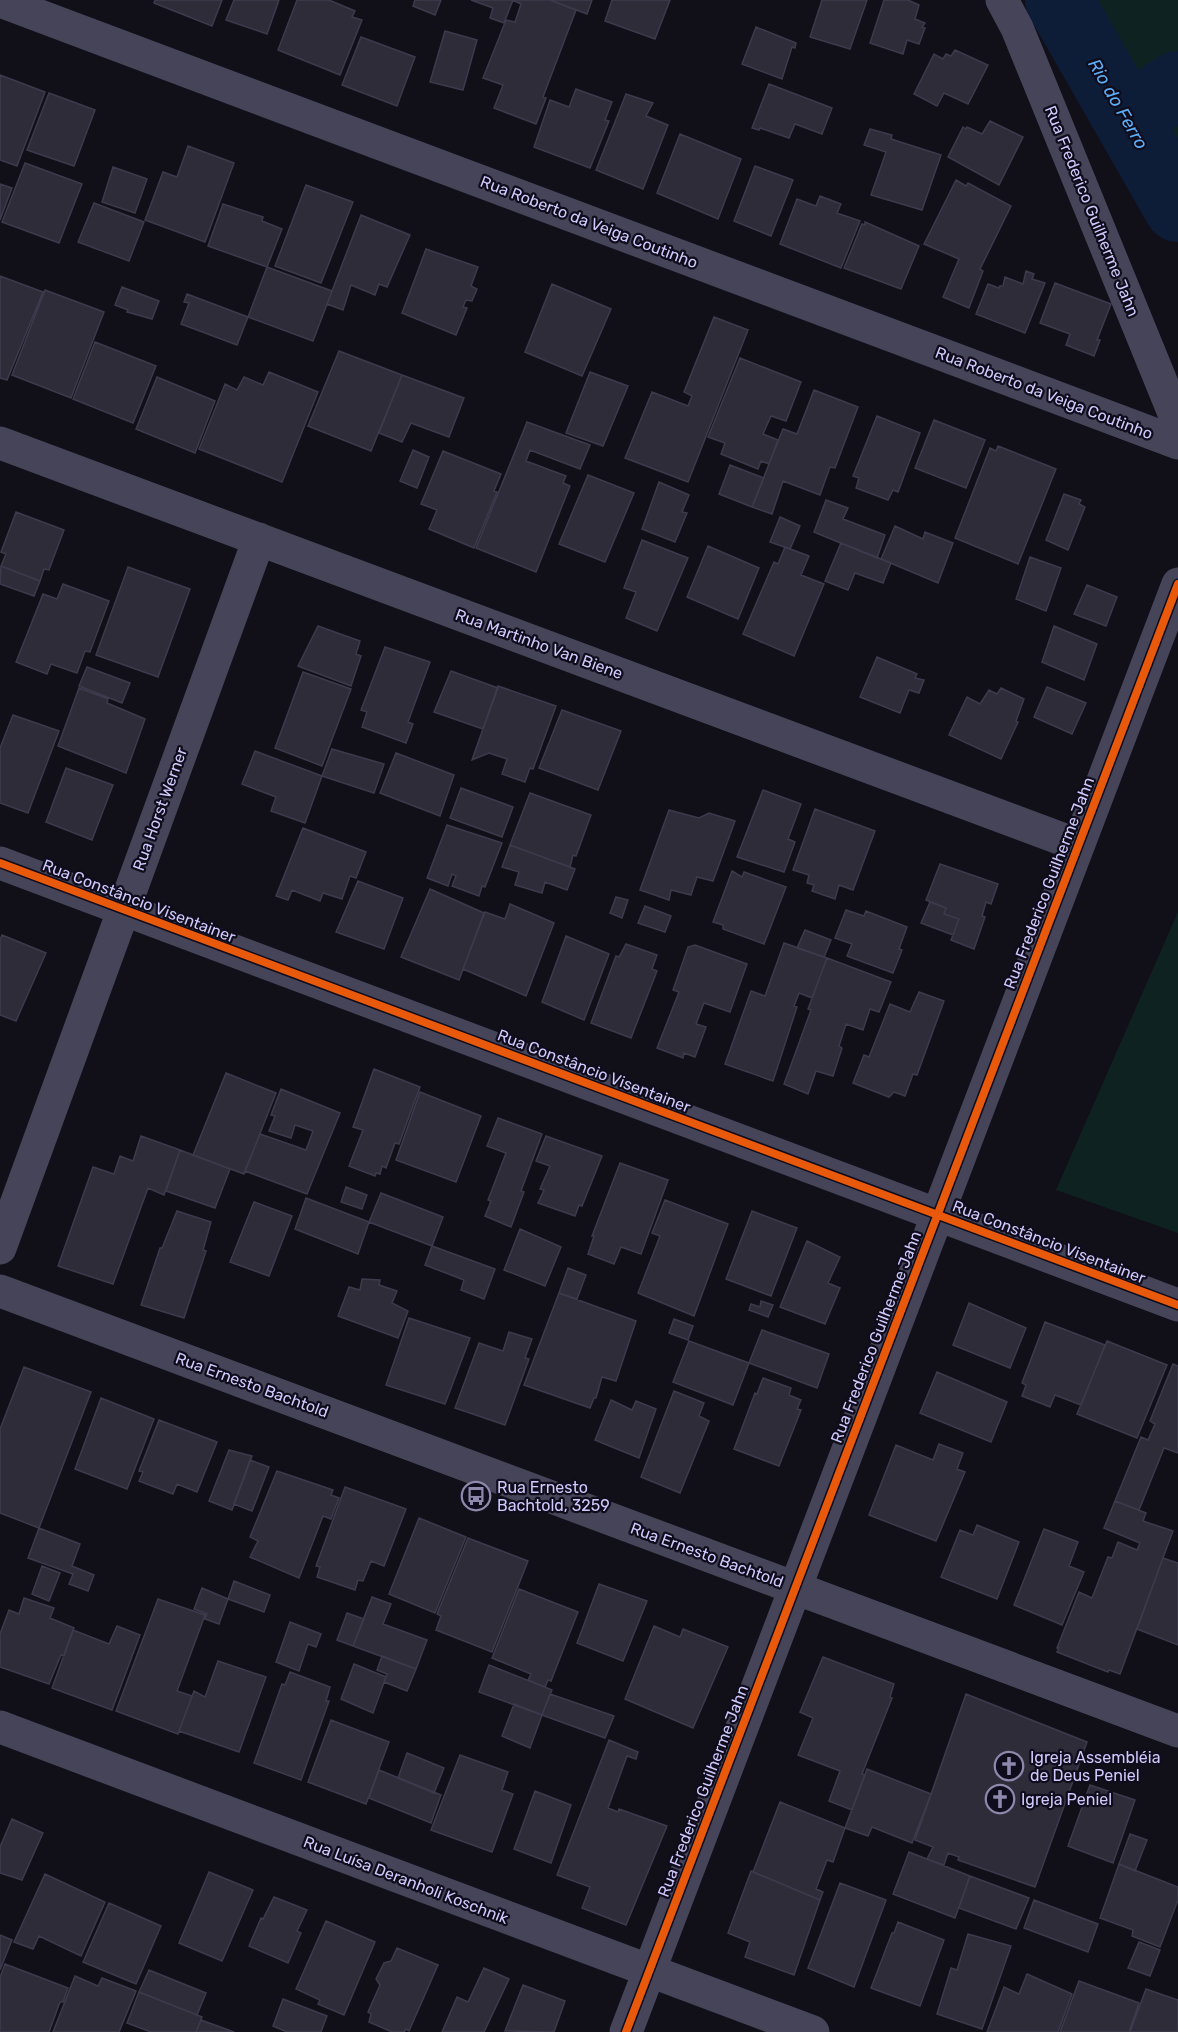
<svg xmlns="http://www.w3.org/2000/svg" width="1178" height="2032" viewBox="0 0 1178 2032" font-family="Rubik,sans-serif">
<rect width="100%" height="100%" fill="#111018"/>
<path fill="#0f2222" d="M1059 0H1178V208Z
M1178 912V1233L1056 1190Z"/>
<g fill="none" stroke-linecap="round" stroke-linejoin="round">
<path stroke="#0d1c37" stroke-width="68" d="M1059 0 1178 208
M1127 118 1178 85"/>
</g>
<path fill="#2f2c3a" stroke="#3c3a4c" stroke-width="1.5" d="M155 0H222L212 26 154 3Z
M234 0H279L267 34 226 20Z
M297 0H329L355 11 352 17 362 20 340 75 278 50Z
M415 0H441L435 15 413 6Z
M471 0H513L504 23 490 18 493 8Z
M513 0H550L576 10 543 97 546 98 536 124 494 108 503 85 483 78 506 20 515 22 521 4Z
M550 0H592L587 14Z
M612 0H670L655 39 605 21Z
M822 0H867L850 49 810 37Z
M884 0H908L919 5 915 19 925 23 922 27 925 28 919 44 907 40 903 54 870 43Z
M756 27 796 43 795 48 792 47 782 79 742 64Z
M445 31 477 40 463 90 430 82Z
M361 37 415 57 397 106 342 85Z
M955 50 988 65 968 104 944 93 937 106 914 94 934 54 943 59 946 54 951 56Z
M0 75 45 92 17 166 0 160Z
M769 84 832 108 822 134 795 124 789 138 760 128 759 130 752 128Z
M576 89 612 102 605 120 609 121 590 168 534 147 550 100 569 107Z
M49 93 95 110 74 166 27 150Z
M626 94 653 103 646 116 668 125 643 189 596 170Z
M990 121 1023 137 999 185 948 157 963 127 966 129 967 127 982 134Z
M870 129 892 135 891 139 941 155 922 210 871 195 886 152 864 145Z
M680 134 741 159 718 219 657 193Z
M188 146 234 163 205 242 145 220 163 172 177 177Z
M25 163 82 184 59 243 2 222Z
M755 166 793 180 771 236 734 221Z
M113 167 147 179 135 213 102 202Z
M956 180 966 186 968 183 1011 206 980 269 983 271 969 308 943 297 959 259 924 244Z
M0 184 12 188 0 220Z
M306 185 353 202 321 283 275 266Z
M820 196 841 204 837 213 860 221 841 268 780 244 797 199 816 206Z
M94 203 144 222 129 261 78 242Z
M223 204 263 217 262 221 282 229 267 267 208 246Z
M361 215 410 235 387 287 379 284 375 295 351 285 343 310 327 304Z
M865 222 919 246 901 289 844 268 862 224 865 225Z
M426 249 478 267 471 286 477 289 472 301 466 300 463 307 467 308 456 335 402 313Z
M267 267 332 291 313 341 248 317Z
M1026 271 1034 274 1032 279 1045 283 1025 333 976 314 988 284 999 288 1000 286H1003L1005 277 1023 284Z
M0 276 43 292 7 380 0 378Z
M1055 283 1111 304 1097 340H1100L1094 356 1066 345 1070 334 1040 323Z
M552 284 611 309 582 376 525 352Z
M122 287 159 301 152 319 127 312 128 310 115 305Z
M45 290 104 312 71 398 12 375Z
M187 294 248 317 237 345 181 324 189 303 184 302Z
M714 317 748 330 688 482 625 458 652 392 688 406 692 396 684 392Z
M95 342 156 366 133 423 73 399Z
M339 351 402 375 371 451 308 426Z
M740 358 801 382 786 421 771 416 763 434 778 440 769 464 761 461 758 469 721 454 725 443 708 437Z
M269 372 318 392 282 482 199 449 225 384 237 390 244 377 263 385Z
M590 372 628 386 603 446 566 433Z
M402 375 464 398 449 437 411 423 402 442 379 433Z
M157 377 215 401 195 453 136 429Z
M814 390 858 407 835 468 830 467 820 495 783 481 772 514 752 507 783 429 797 434Z
M877 416 920 433 898 492 893 490 888 500 856 488 859 478 853 476Z
M934 420 985 440 966 488 915 468Z
M527 422 590 445 580 469 530 450 526 461 566 476 563 483 570 486 536 572 476 548Z
M998 446 1056 469 1018 564 955 538 990 448 996 451Z
M413 450 429 457 417 488 400 481Z
M443 451 501 474 494 491 497 492 474 548 429 529 437 510 421 504Z
M730 465 764 478 752 507 719 494Z
M588 475 634 493 605 562 559 544Z
M659 482 689 495 682 512 687 513 675 542 642 529Z
M1064 494 1081 500 1079 504 1085 507 1068 550 1046 540Z
M826 500 848 508 843 519 885 535 877 558 814 532Z
M16 512 64 530 49 570 44 569 40 581 1 566 6 554 1 552Z
M780 517 800 526 790 549 770 542Z
M895 526 923 539 925 532 953 543 938 583 881 559Z
M642 540 688 558 657 631 626 618 636 592 624 588Z
M841 543 891 563 883 583 855 573 848 590 825 581Z
M708 546 759 568 738 619 687 597Z
M785 547 809 556 801 575 824 584 794 656 743 634 774 562 778 564Z
M1030 557 1061 568 1046 611 1016 599Z
M1 566 40 581 34 596 0 584Z
M128 567 190 589 158 677 96 655Z
M63 584 109 601 90 652 85 651 77 673 51 664 47 674 16 662 43 594 57 599Z
M1087 585 1117 597 1106 626 1074 614Z
M318 626 360 641 356 654 361 656 351 686 298 666Z
M1054 626 1097 644 1084 680 1042 662Z
M385 647 430 662 408 722 413 724 406 743 362 727 367 712 361 710Z
M877 657 917 674 915 678 924 680 919 693 909 690 900 713 860 697Z
M87 667 130 683 122 703 79 686Z
M451 671 498 688 483 729 434 712Z
M303 672 351 689 322 766 275 748Z
M498 686 556 706 533 769 530 768 525 782 502 774 507 759 489 753 472 760Z
M1047 687 1086 703 1072 734 1034 717Z
M79 688 108 699 107 703 145 719 126 773 58 746Z
M1001 688 1024 699 1016 721 1018 722 1001 759 949 735 967 697 980 704 989 690 997 694Z
M562 710 621 731 598 790 539 768Z
M13 715 59 731 28 813 0 803V748Z
M332 749 384 764 374 793 322 776Z
M255 751 322 776 305 823 271 811 276 797 242 784Z
M396 753 454 775 440 816 380 793Z
M66 768 113 785 92 840 46 822Z
M461 788 513 807 502 837 450 818Z
M763 790 801 804 788 839 795 842 784 872 737 857Z
M530 793 591 815 576 856 573 855 570 867 510 845Z
M815 809 875 831 853 890 839 885 835 899 812 891 814 885 807 883 809 875 793 870Z
M669 810 699 818 709 813 735 821 713 881 697 877 691 895 671 890 669 900 640 890Z
M447 825 502 843 485 887 482 886 479 896 452 886 456 876 452 874 448 886 427 878Z
M303 828 366 852 356 878 350 876 342 899 323 893 320 901 292 890 288 900 276 896Z
M510 845 575 869 567 890 545 882 542 893 515 885 519 872 502 867Z
M940 864 998 884 991 904 986 902 982 916 985 917 974 949 951 940 959 919 944 914 946 908 926 900Z
M732 871 742 877 744 872 786 887 764 944 723 929V925L713 922Z
M358 881 403 898 384 949 336 932Z
M430 889 484 913 459 980 401 957Z
M616 897 628 900 622 918 610 913Z
M930 902 946 908 944 914 959 919 953 935 921 923Z
M510 904 554 923 526 996 463 969 485 912 505 919Z
M645 906 671 916 665 932 638 923Z
M846 910 864 916 866 911 907 927 899 949 902 950 893 973 847 956 852 944 835 938Z
M805 930 831 940 824 957 797 948Z
M2 935 46 953 16 1021 0 1015V940Z
M566 936 609 954 584 1020 542 1002Z
M784 943 827 958 812 998 799 993 794 1006 797 1007 773 1081 725 1064 751 991 765 996Z
M626 944 657 955 652 969 657 971 631 1038 591 1023 616 956 619 957Z
M695 945 747 964 730 1012 704 1003 696 1024 706 1027 695 1057 684 1053 683 1058 657 1048 679 992 673 990 688 947Z
M827 958 891 982 879 1012 870 1009 863 1030 846 1024 839 1046 842 1048 833 1076 816 1071 808 1094 784 1084 811 1010 808 1009Z
M919 992 944 1001 917 1075 913 1074 905 1096 894 1092 889 1097 853 1083 864 1055 869 1057 890 1004 910 1012Z
M374 1069 420 1087 399 1144 395 1143 386 1168 382 1166 380 1174 376 1173 375 1176 349 1166 363 1130 353 1127Z
M226 1073 276 1093 244 1174 193 1155Z
M281 1089 340 1113 307 1194 245 1171 260 1134 306 1150 313 1131 295 1125 291 1138 269 1131 275 1116 271 1115Z
M420 1092 481 1116 456 1182 396 1160Z
M498 1118 542 1134 521 1191 524 1192 511 1227 485 1216 491 1201 488 1200 506 1153 487 1146Z
M141 1136 180 1150 164 1195 148 1188 113 1284 58 1266 93 1167 114 1174 120 1156 133 1161Z
M546 1136 602 1156 582 1206 579 1205 575 1216 538 1203 544 1190 540 1189 550 1166 536 1161Z
M180 1150 230 1169 215 1208 166 1191Z
M620 1163 668 1180 641 1254 621 1247 614 1264 588 1254 594 1236H592Z
M346 1187 367 1195 362 1209 341 1202Z
M381 1193 443 1217 432 1246 369 1222Z
M306 1198 369 1222 358 1254 295 1229Z
M665 1200 728 1224 694 1316 638 1293 660 1236 652 1233Z
M254 1202 292 1216 269 1276 230 1262Z
M177 1211 211 1222 203 1250 206 1251 184 1318 141 1305 160 1248H162Z
M752 1211 797 1228 771 1296 726 1279Z
M520 1229 561 1247 545 1286 504 1270Z
M807 1241 840 1257 828 1283 840 1288 825 1324 780 1307Z
M432 1246 495 1269 484 1299 461 1290 464 1280 425 1265Z
M568 1268 586 1275 577 1299 559 1293Z
M362 1279 380 1280 379 1285 397 1291 392 1303 408 1311 398 1338 338 1316 349 1287 360 1290Z
M559 1293 636 1321 616 1381 602 1377 596 1398H594L590 1408 524 1385Z
M761 1301 773 1305 768 1317 749 1310 751 1304 760 1307Z
M969 1303 1026 1328 1010 1368 953 1345Z
M409 1318 470 1338 445 1404 386 1385Z
M674 1319 693 1326 688 1340 669 1333Z
M1045 1322 1105 1345 1081 1405 1055 1395 1050 1407 1022 1396 1026 1385 1022 1383Z
M762 1330 829 1354 817 1388 749 1363Z
M509 1332 532 1339 525 1358 529 1359 505 1425 455 1408 479 1343 503 1351Z
M689 1341 749 1363 733 1405 673 1382Z
M1107 1341 1167 1365 1137 1438 1077 1414Z
M1173 1364 1178 1366V1453L1164 1448 1139 1510 1115 1501 1141 1437 1148 1440 1155 1424 1150 1421Z
M24 1367 91 1392 39 1528 0 1513V1429Z
M937 1372 1007 1402 991 1442 920 1413Z
M763 1378 791 1388 789 1395 801 1400 797 1409 801 1410 779 1466 734 1449 755 1393 757 1394Z
M674 1391 704 1403 699 1416 709 1421 680 1493 641 1477Z
M101 1398 154 1419 127 1489 75 1469Z
M611 1400 632 1410 636 1401 656 1409 639 1458 595 1440Z
M159 1420 217 1442 197 1492 177 1484 173 1494 139 1481 143 1472 139 1471Z
M939 1444 963 1453 957 1469 965 1472 936 1541 869 1515 896 1445 933 1460Z
M229 1450 252 1456 232 1510 209 1501Z
M250 1460 269 1467 252 1511 234 1504Z
M277 1471 333 1490 331 1495 339 1498 331 1519 323 1516 299 1578 250 1557 258 1541 250 1537Z
M345 1487 406 1509 384 1566 371 1561 363 1581 358 1580 355 1590 317 1577 320 1567 316 1566Z
M1115 1501 1146 1513 1143 1521 1173 1531 1120 1674 1109 1670 1108 1672 1057 1652 1059 1648H1057L1079 1592 1092 1598 1108 1557 1112 1558 1118 1542 1137 1550 1140 1543 1104 1528Z
M419 1518 466 1537 435 1613 389 1594Z
M977 1525 1019 1542 997 1599 941 1577 960 1530 973 1535Z
M39 1528 80 1544 72 1566 94 1575 88 1591 69 1584 73 1574 28 1558Z
M1044 1529 1078 1542 1069 1566 1084 1572 1062 1625 1014 1605Z
M468 1538 528 1561 492 1652 436 1630 441 1616 437 1614Z
M1163 1558 1178 1563V1645L1137 1629Z
M42 1566 60 1573 49 1601 32 1594Z
M234 1581 270 1595 264 1612 228 1599Z
M599 1584 647 1601 623 1661 577 1643Z
M202 1588 228 1599 219 1624 205 1619 207 1614 194 1609Z
M519 1589 578 1612 551 1681 548 1680 545 1687 528 1680 531 1674 492 1658Z
M372 1597 391 1604 383 1624 427 1640 416 1669 353 1646Z
M24 1598 54 1608 50 1618 74 1628 64 1656 61 1655 49 1684 0 1667V1634L9 1610 19 1614Z
M158 1599 205 1615 177 1691 192 1696 178 1734 116 1711Z
M347 1613 364 1619 353 1646 337 1640Z
M290 1622 321 1634 316 1647 308 1644 299 1671 276 1662Z
M117 1626 140 1635 112 1710 52 1688 73 1630 109 1644Z
M654 1626 680 1637 683 1629 728 1647 693 1728 625 1699Z
M382 1656 416 1669 407 1691 384 1682 387 1674 377 1670Z
M823 1657 894 1684 890 1697 892 1698 862 1774 865 1775 852 1810 829 1801 840 1771 798 1755 813 1718 800 1712Z
M218 1661 266 1677 239 1752 179 1731 194 1691 205 1697Z
M354 1664 386 1677 373 1713 341 1699Z
M489 1665 552 1690 542 1715 479 1692Z
M290 1672 330 1687 326 1701H329L301 1780 254 1763 282 1684 285 1685Z
M550 1694 614 1716 605 1738 542 1715Z
M966 1694 1087 1742 1035 1887 958 1860 959 1857 948 1853 944 1865 927 1859 933 1847 915 1840Z
M514 1704 542 1715 530 1748 502 1736Z
M331 1720 389 1742 366 1804 308 1782Z
M609 1740 638 1752 636 1759 627 1756 608 1808 618 1812 619 1809 667 1826 626 1925 582 1908 590 1887 557 1875Z
M407 1753 444 1768 434 1793 398 1778Z
M460 1755 508 1772 502 1790 513 1794 492 1852 431 1830Z
M867 1769 931 1794 912 1843 872 1827 868 1836 845 1828Z
M379 1770 441 1795 431 1823 369 1798Z
M1090 1785 1135 1800 1113 1863 1068 1846Z
M535 1791 571 1805 551 1863 514 1849Z
M780 1802 845 1828 833 1862 827 1860 816 1889 823 1892 820 1900 753 1872Z
M12 1819 43 1833 22 1880 0 1873V1847Z
M1130 1834 1147 1840 1135 1871 1119 1864Z
M909 1852 970 1876 955 1918 893 1894Z
M1119 1864 1178 1887V1900L1160 1947 1132 1936 1133 1930 1100 1918Z
M751 1871 820 1900 794 1975 745 1957 750 1942 728 1933Z
M209 1872 253 1890 222 1961 179 1943Z
M45 1874 105 1902 81 1956 39 1936 33 1949 14 1942Z
M970 1876 1029 1898 1016 1929 959 1908Z
M840 1883 886 1900 854 1987 808 1968Z
M274 1897 307 1910 297 1931 301 1933 288 1963 249 1946 261 1918 263 1919Z
M1034 1900 1098 1924 1088 1952 1024 1928Z
M109 1903 161 1926 136 1984 83 1962Z
M326 1921 375 1942 344 2015 318 2004 320 2000 296 1989Z
M898 1922 944 1940 920 2006 871 1988 892 1933H894Z
M968 1934 1011 1946 982 2029 937 2014 951 1968 957 1970Z
M0 1935 12 1940 0 1970Z
M1139 1942 1160 1950 1150 1976 1128 1968Z
M397 1948 438 1965 409 2031 406 2029 404 2032H392L369 2022 371 2014 368 2012 380 1985 376 1979 384 1963 391 1961Z
M5 1964 68 1988 63 2002H60L49 2032H0V1977Z
M484 1968 509 1979 484 2032H442L457 1997 468 2002Z
M149 1970 206 1993 197 2015 139 1992Z
M1027 1974 1072 1994 1058 2032H987L1004 1987 1019 1994Z
M75 1976 98 1986 102 1978 136 1991 119 2032H53Z
M1079 1981 1139 2003 1129 2032H1060Z
M523 1985 565 2001 554 2032 505 2031Z
M1146 1989 1178 2000V2032H1130Z
M139 1992 202 2017 196 2032H151L127 2023Z
M283 1999 327 2016 321 2032H287L273 2026Z
M201 2020 234 2032H196Z"/>
<g fill="none" stroke-linecap="round" stroke-linejoin="round">
<path stroke="#464459" stroke-width="33" d="M1002 0 1017 28 1178 423
M0 1 1178 443
M0 443 1078 845
M0 863 1178 1305
M0 1248 259 539
M0 1291 1178 1731
M0 1727 813 2032
M626 2032 1178 584"/>
<g stroke="#0f0c1b" stroke-width="11">
<path id="cycleway" d="M0 863 1178 1305
M626 2032 1178 584"/>
</g>
<use href="#cycleway" stroke="#e8590c" stroke-width="8"/>
</g>
<defs>
<g id="bus-ring" transform="scale(1.5)"><circle r="9.5" fill="#0f0c1b" stroke="#8d88ac" stroke-width="1.5"/><path d="M-5-6H5V4H4V6H2V4H-2V6H-4V4H-5ZM-3.5-4V0h7V-4ZM-3.5 1.2v1.5H-2V1.2ZM2 1.2v1.5H3.5V1.2Z" fill="#8d88ac"/></g>
<g id="church-ring" transform="scale(1.5)"><circle r="9.5" fill="#0f0c1b" stroke="#8d88ac" stroke-width="1.5"/><path d="M-1.2-6h2.4v3.5h3.3v2.4h-3.3V6h-2.4V-.1h-3.3v-2.4h3.3Z" fill="#8d88ac"/></g>
</defs>
<g fill-rule="evenodd">
<use href="#bus-ring" x="476" y="1496"/>
<use href="#church-ring" x="1009" y="1766"/>
<use href="#church-ring" x="1000" y="1799"/>
</g>
<g text-anchor="middle" dominant-baseline="central" stroke-width="4.5" stroke-linejoin="round" paint-order="stroke">
<g font-size="16" fill="#d0c9fc" stroke="#0f0c1b">
<text transform="translate(1092 211) rotate(68)">Rua Frederico Guilherme Jahn</text>
<text transform="translate(589 222) rotate(21)">Rua Roberto da Veiga Coutinho</text>
<text transform="translate(1044 393) rotate(21)">Rua Roberto da Veiga Coutinho</text>
<text transform="translate(539 644) rotate(20)">Rua Martinho Van Biene</text>
<text transform="translate(160 809) rotate(-70)">Rua Horst Werner</text>
<text transform="translate(1049 883) rotate(-69)">Rua Frederico Guilherme Jahn</text>
<text transform="translate(139 901) rotate(21)">Rua Constâncio Visentainer</text>
<text transform="translate(594 1071) rotate(21)">Rua Constâncio Visentainer</text>
<text transform="translate(1049 1242) rotate(21)">Rua Constâncio Visentainer</text>
<text transform="translate(876 1337) rotate(-69)">Rua Frederico Guilherme Jahn</text>
<text transform="translate(252 1385) rotate(20)">Rua Ernesto Bachtold</text>
<text transform="translate(707 1555) rotate(20)">Rua Ernesto Bachtold</text>
<text transform="translate(703 1791) rotate(-69)">Rua Frederico Guilherme Jahn</text>
<text transform="translate(406 1880) rotate(21)">Rua Luísa Deranholi Koschnik</text>
</g>
<g font-size="16" fill="#d0c9fc" stroke="#0f0c1b" text-anchor="start">
<text x="497" y="1487">Rua Ernesto<tspan x="497" dy="18">Bachtold, 3259</tspan></text>
<text x="1030" y="1757">Igreja Assembléia<tspan x="1030" dy="18">de Deus Peniel</tspan></text>
<text x="1021" y="1799">Igreja Peniel</text>
</g>
<g font-size="18" font-style="italic" fill="#5cadf7" stroke="#0f0c1b">
<text transform="translate(1118 104) rotate(60)">Rio do Ferro</text>
</g>
</g>
</svg>
